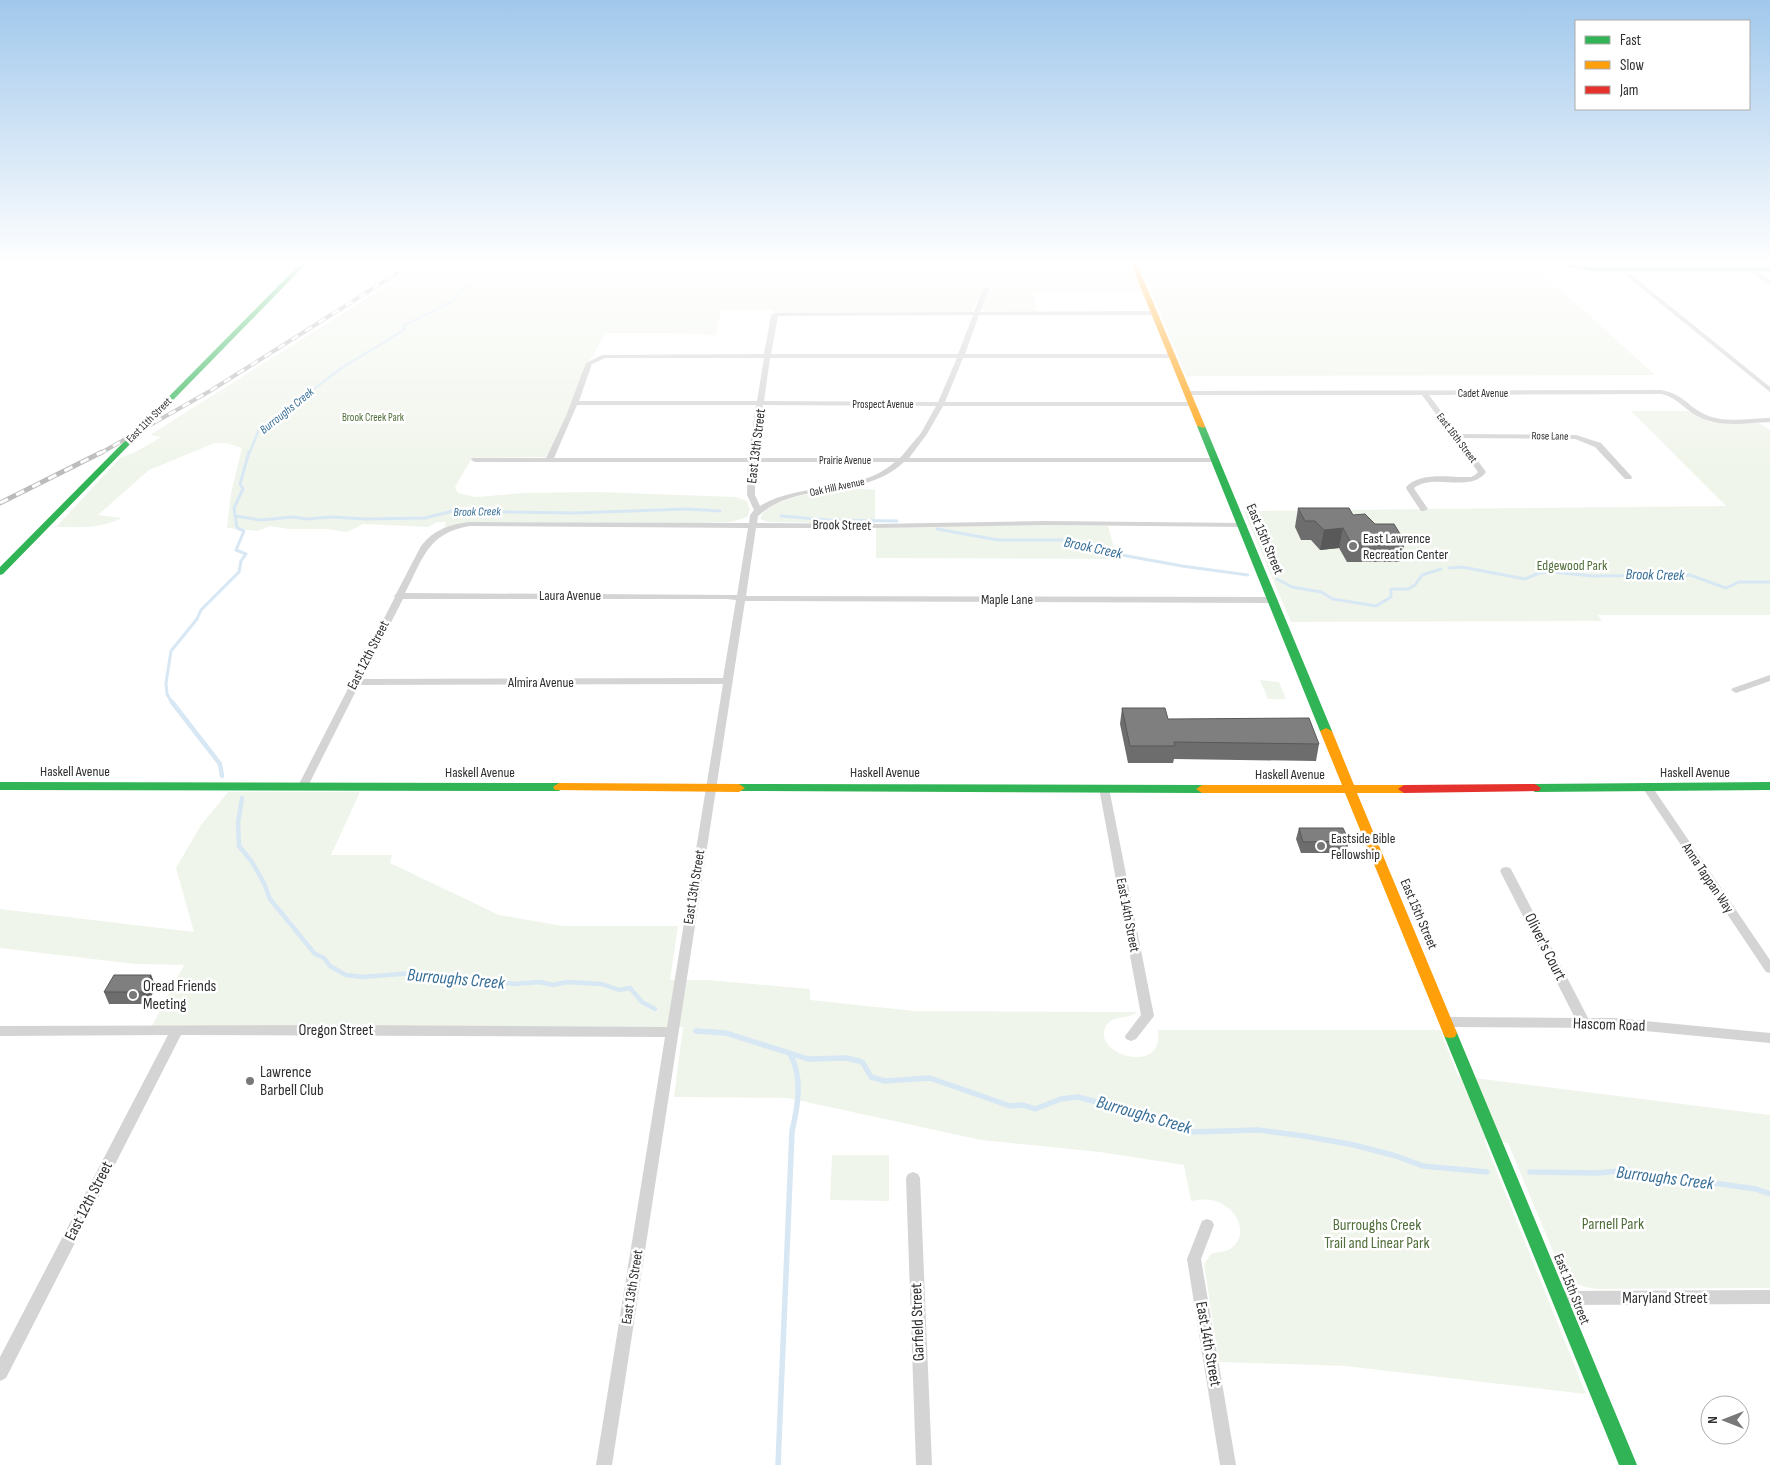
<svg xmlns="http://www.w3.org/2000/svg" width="1770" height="1465" viewBox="0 0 1770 1465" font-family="'Sofia Sans Condensed',sans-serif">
<rect width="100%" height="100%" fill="#fff"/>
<path fill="#f0f5eb" d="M421 264H1130L1141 292H1033L1037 313 985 312 981 309 989 290 983 289 972 312 773 313V310H721L716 335 666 333H605L594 354 587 364 565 419 546 457 472 458 455 487 458 493 476 497 524 493 597 492 736 497 747 501 750 510 747 517 731 522 693 523 473 522 444 528 446 522H437L428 527 363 524 347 532 327 529H289L270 526 258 531 227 528 231 493 242 448 226 443H215L149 470 98 515 122 518C100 529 80 527 56 527L121 457C134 455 149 443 162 437L150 435Z
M1142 270H1539L1655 375 1186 376Z
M1631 411H1689L1698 417 1711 422 1759 423 1770 430V615H1598L1602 621 1291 622 1244 511 1726 506Z
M850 488 875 490V524L768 522 760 519C766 496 829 491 850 488Z
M1048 525 1108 526 1117 559 876 558V527Z
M1260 680 1279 682 1286 699H1268Z
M228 792H360L331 855H392L390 863 499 915 563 926H678L670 980H708L810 989V1000L915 1011 1137 1012C1128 1020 1113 1014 1106 1026 1090 1054 1165 1077 1158 1030H1440L1458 1076 1770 1115V1288L1597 1289C1581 1287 1569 1283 1560 1268L1508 1143 1484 1140 1586 1394 1345 1366 1219 1362 1204 1264 1211 1254C1217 1252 1225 1252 1230 1249 1252 1234 1235 1206 1215 1201 1207 1198 1199 1200 1191 1201L1184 1165 1100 1152 981 1140 788 1098 674 1097 683 1027 152 1026 184 965 135 964 0 948V909L194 932 176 868 201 825Z
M832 1155H889V1201L830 1200Z"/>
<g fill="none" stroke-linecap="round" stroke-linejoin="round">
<path stroke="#d7e7f3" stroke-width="2.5" d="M249 454 258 432 340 369 404 330 403 326 453 301 459 293 503 264"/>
<path stroke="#d7e7f3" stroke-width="3" d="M235 516 261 520 293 517 306 519 332 517 366 519 425 518 453 511 574 513 687 509 720 511
M781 516 829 520 897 521
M937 529 998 540H1065L1078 547 1182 566 1248 575
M1449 568 1462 567 1525 579 1539 573 1552 572 1593 576 1690 575 1726 588 1739 582H1770
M1277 579 1292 587 1321 592 1333 599 1376 606 1391 597V589H1408L1415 585 1422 575 1441 569
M172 703 167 694 166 683 171 651 197 619 201 610 239 572 241 561 246 554 236 550 244 531 237 528 234 508 243 489 240 484 249 452"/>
<path stroke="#d7e7f3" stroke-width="4.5" d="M172 702 220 764 222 776
M242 798 238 823 239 846 252 862 264 883 270 899 315 954 324 958 330 966 346 975 362 977 413 973 461 983 495 984 503 982 513 984 540 982 553 985 567 982 602 984 619 990 630 988 642 1002 655 1009
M696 1031 715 1032"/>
<path stroke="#d7e7f3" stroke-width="5.5" d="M696 1031 726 1033 808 1059 846 1058 859 1061 863 1063 871 1077 885 1081 930 1078 1010 1106 1023 1105 1035 1109 1061 1099 1078 1097 1142 1114 1161 1123 1190 1132 1258 1130 1304 1136 1354 1145 1396 1156 1423 1166 1487 1172
M1530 1172 1598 1173 1629 1170 1656 1179 1678 1178 1756 1189 1770 1194
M778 1465 792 1131C798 1106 803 1077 790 1054"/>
<path fill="#d4d4d4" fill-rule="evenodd" d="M1619 268H1623L1770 387V392L1619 270Z
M1748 268H1752L1770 280V285L1748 270Z
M986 287 989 289 980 312 1155 311 1158 313 1155 315H979L965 354H1173L1176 356 1173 358H963L945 402H1192L1195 404 1192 406H943L927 434 909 458H1215L1219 460 1218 462H904C861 502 798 479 758 516L757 523 874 524 1045 521 1243 523 1247 525 1246 527 1045 525 874 528H756L746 596 1274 597 1278 600 1274 603 745 601 612 1465H596L665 1037 181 1035 6 1378 0 1381V1357L168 1035 0 1036V1026L341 1025 667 1027 723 684 359 685 308 786 303 789 298 786 395 597 394 596 396 594 421 546C433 530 450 524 470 522L749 523 750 515 754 510 747 495 748 462H475L471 460 472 458H546L566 416 586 363 602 355 764 354 771 315 775 313 974 312 983 289ZM973 315 958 354H771L778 316ZM605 358H764L757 401H579L592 364ZM770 358H957L938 402 764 401ZM577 405H756L748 458H554ZM763 405 936 406 921 433 900 458H756ZM755 462H895C858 495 801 481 760 506L755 495ZM470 526 748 528 737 595 405 593C423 559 427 533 470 526ZM403 599H727L736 600 723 678 362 679Z
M1661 390C1685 395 1686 405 1704 414 1724 424 1749 418 1770 418V422C1746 423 1719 428 1697 416 1684 409 1677 397 1661 394L1429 395 1458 434 1576 435 1601 443 1632 477 1631 479H1625L1595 447 1575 439 1461 438 1486 472C1470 494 1434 472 1414 488L1415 490 1428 509 1424 511H1421L1407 490 1406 487C1421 471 1451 478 1471 477L1475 475 1478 472 1422 395H1188L1185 393 1188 391Z
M1770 675V681L1736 693 1731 690 1733 688Z
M1647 784 1651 785 1770 960V973L1766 972 1642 787Z
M1104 785 1109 788 1154 1016 1136 1039 1131 1041 1126 1039 1125 1036 1141 1015 1099 788Z
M1506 867 1510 868 1512 871 1588 1018H1614L1770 1033V1043L1614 1028 1448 1027 1444 1025 1442 1022 1444 1019 1448 1017 1575 1018 1500 871 1502 868Z
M913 1172 918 1174 920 1178 932 1465H916L906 1178 908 1174Z
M1207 1219 1212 1221 1214 1225 1201 1259 1236 1465H1220L1187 1259 1202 1221Z
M1770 1290V1304L1560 1305 1555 1303 1552 1298 1555 1293 1560 1291Z"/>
<path fill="#30b455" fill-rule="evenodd" d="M300 264H306L3 574 0 575V567Z
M1556 264H1569L1590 267H1770V271H1590Z
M1198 424 1205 426 1332 731 1330 733 1326 734 1320 731 1197 426Z
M0 782 559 783 565 787 559 791 0 790Z
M1770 782V790L1535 792 1529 788 1535 784Z
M739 784 1202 785 1208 789 1202 793 735 791 733 788Z
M1450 1028 1455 1029 1457 1033 1637 1465H1619L1443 1033 1445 1029Z"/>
<path fill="#ff9f0a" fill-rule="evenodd" d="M1131 264H1137L1205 426 1204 428 1197 426Z
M1326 728 1332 731 1354 785H1404L1410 789 1404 793H1357L1457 1033 1455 1037 1450 1038 1445 1037 1443 1033 1345 793H1202L1196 789 1202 785H1342L1320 731Z
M559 783 739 784 745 788 739 792 555 790 553 787Z"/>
<path fill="#e5322d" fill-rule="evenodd" d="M1535 784 1541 788 1539 791 1404 793 1398 789 1404 785Z"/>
<g stroke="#bbb" stroke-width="4">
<path id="rail-far1" d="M99 454 210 391 412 264"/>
</g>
<g stroke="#bbb" stroke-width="5">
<path id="rail" d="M0 503 102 452"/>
</g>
<use href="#rail-far1" stroke="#fff" stroke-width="2.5" stroke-dasharray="8" stroke-linecap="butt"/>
<use href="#rail" stroke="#fff" stroke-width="3" stroke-dasharray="9" stroke-linecap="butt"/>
</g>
<path fill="#6d6d6d" d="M1298 508 1353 515 1375 524 1405 542 1400 562H1347L1339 548 1320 550 1311 540H1301L1295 527Z
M1122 708 1168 719 1319 744 1316 761 1174 759 1173 763H1128L1120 724Z
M1299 828 1349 841 1346 853H1301L1296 839Z
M151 975 156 987 147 1004H109L104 992Z"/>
<path fill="#595959" d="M1343 528 1339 548 1320 550 1324 530Z
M151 975 156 987 147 1004 142 992Z"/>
<path fill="#7f7f7f" stroke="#595959" d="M1298 508H1349L1353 515 1365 514 1375 524H1394L1405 542 1351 543 1343 528 1324 530 1315 521H1305Z
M1122 708H1165L1168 719 1309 718 1319 744 1174 742 1175 746H1130Z
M1299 828H1343L1349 841 1303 842Z
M114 975H151L142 992H104Z"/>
<linearGradient id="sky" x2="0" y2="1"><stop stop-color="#a1c8ec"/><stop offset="0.56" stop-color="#fff"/><stop offset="1" stop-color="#fff" stop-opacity="0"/></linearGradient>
<rect width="1770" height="469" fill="url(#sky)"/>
<g fill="#787878" stroke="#fff" stroke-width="2">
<circle cx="1353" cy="546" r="5"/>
<circle cx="1321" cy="846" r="5"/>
<circle cx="133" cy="995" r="5"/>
<circle cx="250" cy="1081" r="5"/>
</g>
<g text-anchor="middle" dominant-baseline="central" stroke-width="5" stroke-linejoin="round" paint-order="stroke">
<g font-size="11" fill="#2f2f2f" stroke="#fff">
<text x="1483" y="393">Cadet Avenue</text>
<text x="883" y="404">Prospect Avenue</text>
<text transform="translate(149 420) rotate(-45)">East 11th Street</text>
<text transform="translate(1550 436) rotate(1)">Rose Lane</text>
<text transform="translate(1457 438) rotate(53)">East 16th Street</text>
<text x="845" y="460">Prairie Avenue</text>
<text transform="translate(837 487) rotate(-12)">Oak Hill Avenue</text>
</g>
<g font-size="11" fill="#506e39" stroke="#fff">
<text x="373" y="417">Brook Creek Park</text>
</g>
<g font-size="12" font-style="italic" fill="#366e97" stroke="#fff">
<text transform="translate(287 411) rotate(-39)">Burroughs Creek</text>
<text transform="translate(477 512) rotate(-1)">Brook Creek</text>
</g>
<g font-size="14" fill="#2f2f2f" stroke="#fff">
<text transform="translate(756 446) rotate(-83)">East 13th Street</text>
<text transform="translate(842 525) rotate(1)">Brook Street</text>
<text transform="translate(1265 539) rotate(67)">East 15th Street</text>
<text x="570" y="595">Laura Avenue</text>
<text x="1007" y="599">Maple Lane</text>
<text transform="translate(368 655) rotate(-63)">East 12th Street</text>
<text x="541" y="682">Almira Avenue</text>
<text x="75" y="771">Haskell Avenue</text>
<text x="480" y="772">Haskell Avenue</text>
<text x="885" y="772">Haskell Avenue</text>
<text x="1695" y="772">Haskell Avenue</text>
<text x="1290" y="774">Haskell Avenue</text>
<text transform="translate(1708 878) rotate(56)">Anna Tappan Way</text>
<text transform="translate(694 887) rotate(-81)">East 13th Street</text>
<text transform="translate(1419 914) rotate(67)">East 15th Street</text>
<text transform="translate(1128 915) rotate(79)">East 14th Street</text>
<text transform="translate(632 1287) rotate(-81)">East 13th Street</text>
<text transform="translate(1572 1289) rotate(68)">East 15th Street</text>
</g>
<g font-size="14" fill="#2f2f2f" stroke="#fff" text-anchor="start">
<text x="1363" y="538">East Lawrence<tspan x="1363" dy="16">Recreation Center</tspan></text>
<text x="1331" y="838">Eastside Bible<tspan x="1331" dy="16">Fellowship</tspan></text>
</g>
<g font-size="14" fill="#506e39" stroke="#fff">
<text x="1572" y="565">Edgewood Park</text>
</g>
<g font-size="15" font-style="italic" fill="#366e97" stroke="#fff">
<text transform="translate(1093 548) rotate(12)">Brook Creek</text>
<text transform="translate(1655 575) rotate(1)">Brook Creek</text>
</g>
<g font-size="16" fill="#2f2f2f" stroke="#fff">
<text transform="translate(1545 947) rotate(63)">Oliver's Court</text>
<text transform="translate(1609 1025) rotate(2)">Hascom Road</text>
<text x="336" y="1030">Oregon Street</text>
<text transform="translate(89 1201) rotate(-63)">East 12th Street</text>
<text x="1665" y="1298">Maryland Street</text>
<text transform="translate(918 1322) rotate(-92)">Garfield Street</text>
<text transform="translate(1208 1344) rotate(80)">East 14th Street</text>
</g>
<g font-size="16" fill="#2f2f2f" stroke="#fff" text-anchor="start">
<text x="143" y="986">Oread Friends<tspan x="143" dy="18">Meeting</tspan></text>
<text x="260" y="1072">Lawrence<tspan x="260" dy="18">Barbell Club</tspan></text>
</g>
<g font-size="16" fill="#506e39" stroke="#fff">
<text x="1613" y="1224">Parnell Park</text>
<text x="1377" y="1225">Burroughs Creek<tspan x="1377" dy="18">Trail and Linear Park</tspan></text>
</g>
<g font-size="18" font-style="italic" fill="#366e97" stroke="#fff">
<text transform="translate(456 979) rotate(5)">Burroughs Creek</text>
<text transform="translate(1144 1115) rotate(16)">Burroughs Creek</text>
<text transform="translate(1665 1178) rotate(7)">Burroughs Creek</text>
</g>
</g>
<rect x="1575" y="20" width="175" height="90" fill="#ffffff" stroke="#acacac"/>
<rect x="1585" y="36" width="25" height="8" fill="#30b455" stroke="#acacac"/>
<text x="1620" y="45" font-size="15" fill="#2f2f2f">Fast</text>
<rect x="1585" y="61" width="25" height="8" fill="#ff9f0a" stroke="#acacac"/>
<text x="1620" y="70" font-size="15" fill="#2f2f2f">Slow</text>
<rect x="1585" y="86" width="25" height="8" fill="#e5322d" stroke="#acacac"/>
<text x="1620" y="95" font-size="15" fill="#2f2f2f">Jam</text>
<g transform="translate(1725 1420) rotate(270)"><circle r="24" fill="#ffffff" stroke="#acacac"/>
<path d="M0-4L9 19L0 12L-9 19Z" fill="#787878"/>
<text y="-8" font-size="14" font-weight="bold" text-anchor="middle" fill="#2f2f2f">N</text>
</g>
</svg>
